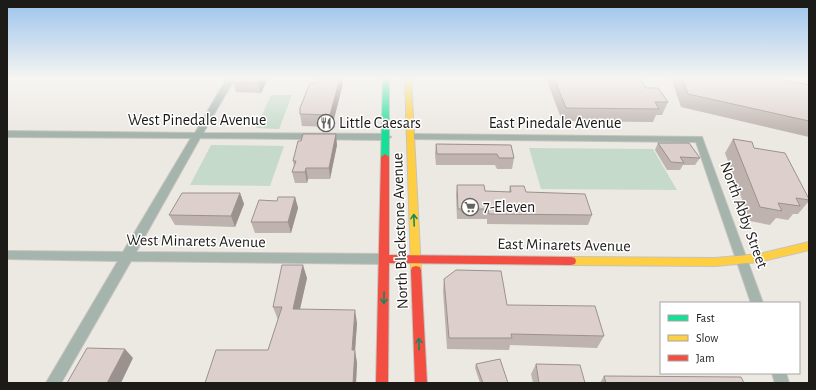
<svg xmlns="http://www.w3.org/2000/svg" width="816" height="390" viewBox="0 0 816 390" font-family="'Alegreya Sans',sans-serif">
<rect width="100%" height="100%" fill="#ece8e2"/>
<path fill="#c6dacb" d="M271 95H292L279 129 256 128Z
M211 145 284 146 270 186 190 185Z
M529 148 653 149 677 190 541 189Z"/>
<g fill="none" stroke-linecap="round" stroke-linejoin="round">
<g stroke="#c6c3be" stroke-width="2">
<path id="street" d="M227 78H235L203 133 387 134 391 137 387 140 200 138 136 252 385 254 389 256 391 259 389 262 385 264 131 261 61 383H46L118 261 7 259V251L123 252 191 138 7 137V131L195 133Z
M411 134 702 137 763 303H751L696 142 408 139 407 137 408 135Z
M772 373H786L789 383H775Z"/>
</g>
<g stroke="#c6c3be" stroke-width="2">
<path id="fast" d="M383 78H389V157L385 160 381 157Z"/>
</g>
<g stroke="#c6c3be" stroke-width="2">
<path id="slow" d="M405 78H411L421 270 420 273 416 274 412 273 411 270Z
M809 242V250L759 262 715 266 571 265 567 264 566 261 567 258 571 257 715 258 759 254Z"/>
</g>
<g stroke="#c6c3be" stroke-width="2">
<path id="jam" d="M385 154 389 157V255L571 257 575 258 576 261 575 264 571 265 389 263 388 383H376L381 157Z
M416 266 420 267 421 270 427 383H415L411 270 412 267Z"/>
</g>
<use href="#street" fill="#a5b4ad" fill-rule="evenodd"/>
<use href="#fast" fill="#16e098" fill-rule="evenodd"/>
<use href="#slow" fill="#ffcf43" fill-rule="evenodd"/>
<use href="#jam" fill="#f24e42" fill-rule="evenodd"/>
</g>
<path fill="#beb3af" d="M235 78H268L261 93 236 92 233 82Z
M546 78H639L646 88 668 102 662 115H656L653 122 562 121Z
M671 78H772L809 85V137L681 107Z
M343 83 332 127 302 126 300 114Z
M733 139 754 148 809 199V201L798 214H793L788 220 776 218 770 225 750 221 725 153Z
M658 143 700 158 695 165H683L680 170H667L655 150Z
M436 144 511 145 514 158 512 169H497L495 165H436L435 154Z
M337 145 330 179H308L307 183H295L292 172 294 166 293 161Z
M457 185 485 191 509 192 510 186 526 192 592 215 588 225 487 224V219H457L456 195Z
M240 193 244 204 235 227 175 225 169 215Z
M295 197 298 208 291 233H255L251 222 277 201Z
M307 278 300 309 357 323 355 351 357 363 356 383H205L268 350 278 320 273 307Z
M444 279 507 305 604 336 597 348 510 345 509 350 447 349 443 291Z
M476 364 508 383H480L475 368Z
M536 364 585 383H533L531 374Z
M604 376 744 383H600Z"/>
<path fill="#9b928f" d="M260 78H268L261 93 258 83Z
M340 78H342L343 83 332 127 330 115Z
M336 134 337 145 330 179 329 168Z
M306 168 308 179 307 183 305 172Z
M240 193 244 204 235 227 231 216Z
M295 197 298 208 291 233 288 222Z
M303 265 307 278 297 322 293 309Z
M355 310 357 323 355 351 357 363 356 383H353L352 350Z
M125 349 133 358 121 383H107Z"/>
<path fill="#ddd0cc" stroke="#9b928f" d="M235 78H260L258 83 233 82Z
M319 78H340L330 115 300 114V108L310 83H318Z
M554 78H639L646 88H658L668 102H655L659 109 566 108Z
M682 78H772L809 85V121L688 94Z
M303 134H336L329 168H306L305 172H292L296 161H293L298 141H301Z
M733 139 752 142 754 148 785 153 809 199V200L796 198 800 206 778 203 782 211 760 207Z
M658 143H689L700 158 680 157 684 163 671 162Z
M436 144 511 145 514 158H499L497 154H437Z
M457 185H484L485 191 511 192 510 186H524L526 192 585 194 592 215 489 214 488 209H458Z
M182 193H240L231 216 169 215Z
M278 197H295L288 222H251L259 200 277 201Z
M282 265H303L293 309 355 310 352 350H355L353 383H205L216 350H268L282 307H273Z
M456 270 501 271 507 305 595 306 604 336 511 334 512 338H449L444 279Z
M87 348 125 349 107 383H67Z
M500 359 508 383H483L476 364Z
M536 364 580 365 585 383H539Z
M604 376 741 377 744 383H606Z"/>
<defs><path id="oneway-shaft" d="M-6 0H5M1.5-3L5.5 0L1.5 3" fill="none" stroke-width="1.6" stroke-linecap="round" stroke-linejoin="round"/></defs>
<g stroke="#19875e">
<use href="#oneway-shaft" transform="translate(414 220) rotate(-92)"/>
<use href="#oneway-shaft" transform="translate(384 298) rotate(91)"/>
<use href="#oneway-shaft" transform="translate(419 344) rotate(-92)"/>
</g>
<linearGradient id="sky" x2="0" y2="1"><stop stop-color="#9bc3ec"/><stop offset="0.59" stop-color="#f6f5f2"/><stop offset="1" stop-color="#f6f5f2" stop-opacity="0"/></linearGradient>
<rect width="816" height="133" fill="url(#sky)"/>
<defs>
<g id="restaurant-ring" transform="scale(0.9)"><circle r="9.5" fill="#fff" stroke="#65635f" stroke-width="1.5"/><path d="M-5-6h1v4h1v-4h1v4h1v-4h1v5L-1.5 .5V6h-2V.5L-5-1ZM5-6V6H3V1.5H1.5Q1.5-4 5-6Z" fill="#65635f"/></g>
<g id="supermarket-ring" transform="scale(0.9)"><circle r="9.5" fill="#fff" stroke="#65635f" stroke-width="1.5"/><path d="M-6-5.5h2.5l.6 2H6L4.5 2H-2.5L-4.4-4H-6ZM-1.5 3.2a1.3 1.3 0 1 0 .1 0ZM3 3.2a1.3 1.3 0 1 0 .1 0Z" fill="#65635f"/></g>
</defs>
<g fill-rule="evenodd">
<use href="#restaurant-ring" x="326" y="123"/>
<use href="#supermarket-ring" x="470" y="207"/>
</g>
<g text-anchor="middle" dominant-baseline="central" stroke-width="3" stroke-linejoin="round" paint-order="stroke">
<g font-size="16" fill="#1d1b18" stroke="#fff">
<text x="197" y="120">West Pinedale Avenue</text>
<text x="555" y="123">East Pinedale Avenue</text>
<text transform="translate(744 215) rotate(70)">North Abby Street</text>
<text transform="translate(400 231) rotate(-92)">North Blackstone Avenue</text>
<text transform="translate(196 241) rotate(1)">West Minarets Avenue</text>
<text transform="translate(564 245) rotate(1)">East Minarets Avenue</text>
</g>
<g font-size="16" fill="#1d1b18" stroke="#fff" text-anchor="start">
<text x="339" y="123">Little Caesars</text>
<text x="483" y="207">7-Eleven</text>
</g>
</g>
<rect width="816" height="390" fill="none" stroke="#1d1b18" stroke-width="16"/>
<rect x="660" y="302" width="140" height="72" fill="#ffffff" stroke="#a5a4a3"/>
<rect x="668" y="315" width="20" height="6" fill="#16e098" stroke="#a5a4a3"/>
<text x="696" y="322" font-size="12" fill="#1d1b18">Fast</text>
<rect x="668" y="335" width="20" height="6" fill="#ffcf43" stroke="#a5a4a3"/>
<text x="696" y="342" font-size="12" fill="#1d1b18">Slow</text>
<rect x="668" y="355" width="20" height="6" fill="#f24e42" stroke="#a5a4a3"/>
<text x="696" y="362" font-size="12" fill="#1d1b18">Jam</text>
</svg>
